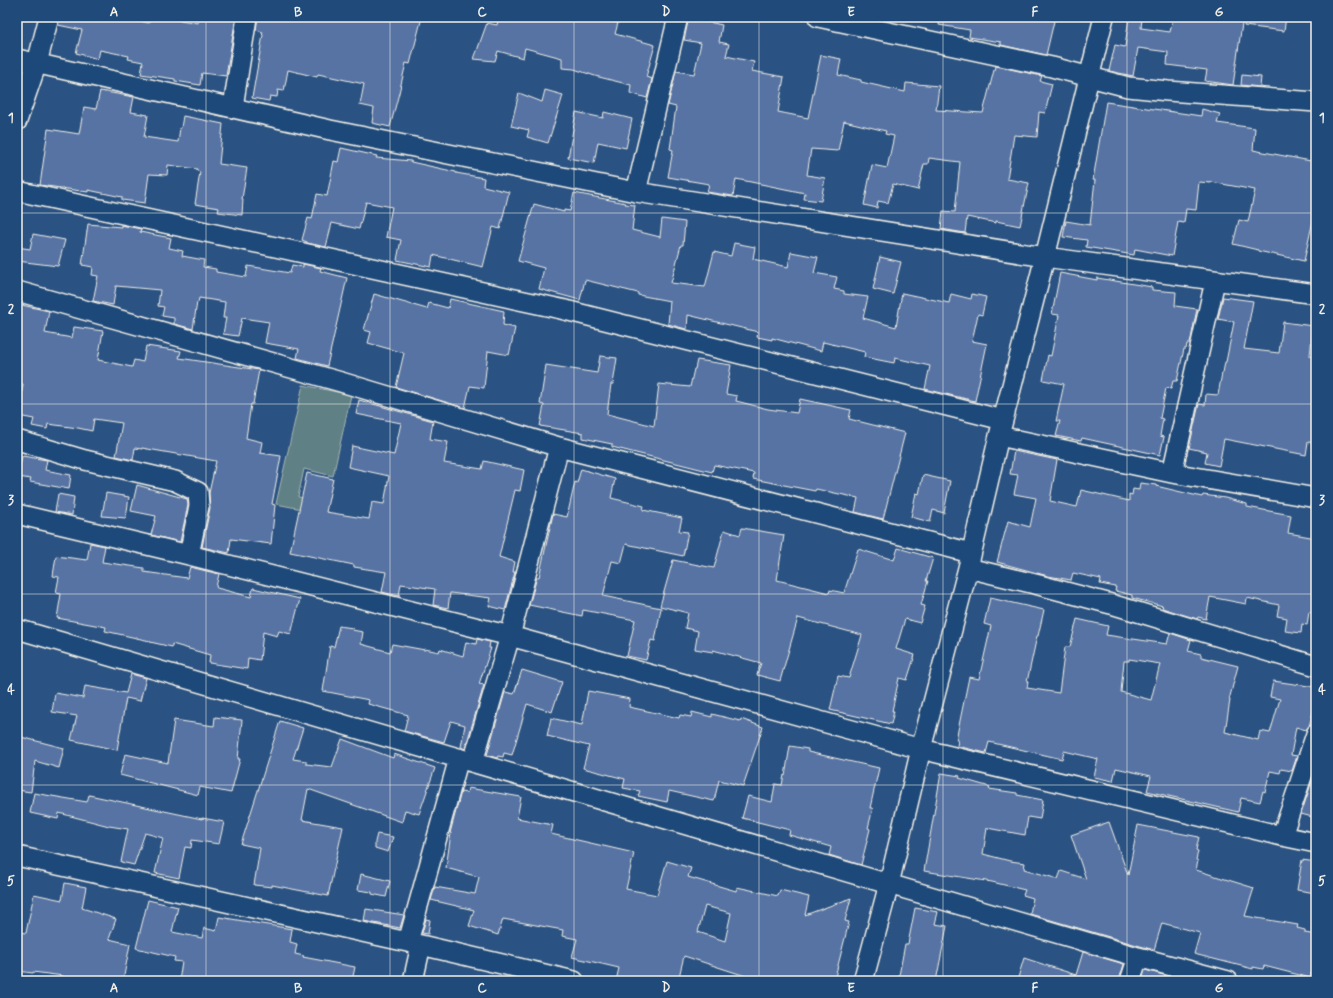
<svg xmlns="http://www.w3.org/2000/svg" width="1333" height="998" viewBox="0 0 1333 998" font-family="Mynerve,sans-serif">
<rect width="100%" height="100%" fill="#2a5282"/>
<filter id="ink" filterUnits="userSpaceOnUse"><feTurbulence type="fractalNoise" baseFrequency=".025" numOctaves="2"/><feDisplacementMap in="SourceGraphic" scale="8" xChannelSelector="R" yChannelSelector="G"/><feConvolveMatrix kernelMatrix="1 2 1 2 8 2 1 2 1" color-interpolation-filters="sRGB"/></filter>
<g filter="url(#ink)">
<path fill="#5f8084" stroke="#aab8b6" d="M303 385 351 395 333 476 304 469 298 497 305 498 302 509 276 504Z"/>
<path fill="#5673a4" stroke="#f4f1e8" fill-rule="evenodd" d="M60 17H122L149 23 151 17H163L198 23 199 17H236L226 76 202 73 200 85 175 81V79L141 74 143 62 128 59 129 56 100 50 98 59 76 53 82 30 58 25Z
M258 17H422L410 64 406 63 399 93 390 127 372 123 374 108 360 105 364 84 318 74 317 77 288 70 284 91 278 90 277 97 270 96 269 101 252 98 263 35 262 34 263 32 256 30Z
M499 17H595L618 23 615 34 655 45 646 77 652 79 647 98 630 93 631 85 595 76 574 69 562 68V58L525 48 523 58 498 51 495 61 474 59 487 23 497 25Z
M689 17H701L700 20 722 25 719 42 729 44 726 56 754 62 752 71 784 77 778 112 808 118 821 55 841 59 838 75 861 80V82L905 92 906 83 939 86 936 110 983 113 994 70H995L996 66 1042 76 1040 81 1052 84 1045 113 1039 112 1037 137 1014 135 1007 179 1029 183 1020 226 996 221V223L967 217 965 233 941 229 943 211 955 212 960 162 929 158 928 164H924L918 190 893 184 888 203 878 201 877 208 864 205 872 165 887 168 894 136 885 134 886 131 844 121 838 151 811 149 807 175 825 178 821 201 804 199 805 193 736 179 733 196 707 192 709 184 668 177 673 150 670 149 676 107 668 105 676 71 694 74 701 43 684 40Z
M940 17H1055L1046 55 1001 45V42L969 37 970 30 939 25Z
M1129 17 1142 19 1141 28 1170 32 1173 17H1243L1233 85 1205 81 1207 70 1167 65 1168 52 1138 48 1133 76 1109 71 1115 45 1125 47Z
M1245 17H1286L1284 31 1244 26Z
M1242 75 1261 77 1260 87 1241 85Z
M545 90 563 95 561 102 548 143 527 137 529 130 511 126 519 93 542 102Z
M100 91 134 97 131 112 148 115 144 137 178 142 180 128H181L183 116 223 124 219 164 247 168 242 199H243L242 215 218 212 219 208 195 204 200 172 197 171V169L168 165 167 175 149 174 145 203 122 200V197L88 190V192L40 185 48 129 79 134 84 107 96 109Z
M1106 102 1201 116 1202 109 1220 114 1217 123 1255 128 1253 150 1316 162V207L1304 261 1258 251V250L1233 244 1239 220 1248 222 1255 190 1211 182V183L1199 182 1196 210 1186 209 1184 223 1178 222 1172 256 1135 249 1134 255 1086 247 1087 240 1063 237 1066 221 1090 225 1095 180H1093Z
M576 112 603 118 604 112 632 119 626 148 598 142 594 163 568 158Z
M341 148 377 156 376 158 411 161V162L456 172V173L484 178 483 186 509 192 500 229 493 227 483 267 433 255 431 267 397 260 401 240 386 237 392 207 366 202 359 229 332 223 326 247 307 243V242L302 240 308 218 312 219 317 194 327 196 334 161 338 162Z
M574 193 626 203 625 204 635 205 632 230 660 237 662 219 685 222 683 245H681L671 283 705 287 714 252 731 256 734 243 755 247 753 259 788 267 791 252 818 257 814 273 837 277 834 289 844 291V294L868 297 863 318 896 327 902 293 949 303 951 294 971 299 972 294 986 297 982 315 978 314 972 341 987 344 975 401 925 389 930 366 895 358 894 363 864 357 865 352 823 342 821 351 772 338V340L757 337 758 332 688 315 687 329H686L668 324 670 301 638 295V293L585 280 580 300 539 289 544 268 518 261 534 204 564 212V210L570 211Z
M88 224 121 227V225L141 229 140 232 171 238 169 248 183 251 182 256 204 260 203 267 216 269V272L246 277 248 266 290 273 292 265 303 267V264L321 268 320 271 347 278 327 366 297 358 299 349 265 343 269 322 242 318 238 336 223 334 226 318H223L225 302 199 298 198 303 197 302 193 329 174 324V318L162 316 164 307 158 306 160 290 116 286 113 305 93 301 98 276 92 275 93 267 82 265Z
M33 234 65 240 58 266 17 261V247L30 249Z
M880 257 901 262 893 294 873 289Z
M1060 273 1097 280V278L1152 287V290L1176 292 1175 306 1197 309 1190 344H1187L1186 349H1184L1177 381H1173L1171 389 1166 388 1160 418 1163 419 1160 436 1164 437 1160 455 1082 438 1081 441 1056 436 1060 421H1056L1064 384 1043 380 1048 355 1051 356 1059 315 1052 314Z
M374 294 427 309 429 303 448 308 450 299 504 311 503 325 515 328 509 355 488 351 484 388 470 386 465 408 396 387 404 353 368 343 371 332 364 330Z
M1223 297 1253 301 1244 349 1279 353 1283 322 1313 326 1310 356 1316 357V443L1308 442 1306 455 1224 439 1219 466 1205 463 1207 452 1189 448 1199 404 1205 405 1206 394 1218 395 1222 373H1223L1225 362H1226L1234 322 1218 319Z
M17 304 49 311 45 333 72 338 74 327 103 331 98 360 132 367 134 360 143 362 146 346 181 351 179 358 259 370 253 404H251L246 438 262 442 260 453 281 456 272 504 275 505 271 544 231 539 229 553 202 547 210 508 209 493 216 461 142 448V449L135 448 133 460 116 456 122 423 94 419 92 431 78 428 48 424 47 429 32 426 34 419 18 416 23 384 17 382Z
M600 356 617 358 613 384H611L607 414 654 426 659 384 690 387 694 369H695L697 360 731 365 726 394 737 396 736 401 768 409 797 413 800 399 851 410 849 419 905 433 883 519 855 512 858 498 816 489 815 491 753 479 754 473 714 465 712 472 612 447V444L583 438V433L540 426 544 405 540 404 546 365 597 373Z
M359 400 433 421 430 439 448 442 444 463 482 469 484 461 524 470 520 491 515 490 499 557 515 562 513 572H515L505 610 489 606 491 598 450 593 448 608 433 605 435 589 401 584 399 596 382 592 386 572 354 567V565L290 552 307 473 333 479 326 512 369 519 372 502 384 504 389 476 348 467 352 446 394 455 401 423 356 414Z
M1014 451 1057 460 1050 501 1077 507 1081 490 1129 501V494L1132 495 1133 489 1139 490 1140 483 1156 485V486L1202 497 1203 495 1225 498 1247 504V507L1291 515 1288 533 1316 538V614L1309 612 1307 625 1302 624 1301 633 1285 631 1287 618 1277 616 1279 605 1247 598 1246 604 1210 597 1206 619 1198 617 1197 619 1162 608 1163 606 1132 598V595L1115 591 1116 587 1100 584 1101 579 1073 573 1071 580 1048 576 997 562 1008 521 1030 527 1036 498 1014 494 1018 475 1010 474Z
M22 456 47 460 45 470 71 475 69 489 30 482 31 479 18 477Z
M581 469 615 479 611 498 644 506 643 510 682 518 679 531 688 532 683 556 626 544 621 563 612 561 603 596 661 608 655 641 651 640 646 660 627 656 635 620 583 610 582 616 529 605 537 577H539L553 514 567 517 575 482 577 483Z
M923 475 950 481 944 513 933 510 930 522 911 517 916 493 919 494Z
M137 485 187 499 188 505 180 542 151 535 156 516 131 511Z
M106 493 129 497 126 518 102 516Z
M58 494 74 497 72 515 55 512Z
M742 528 784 535 777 580 829 593 830 590 844 593 858 549 894 560 898 548 933 558 926 581H928L921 605 925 606 920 623 905 619 896 649 915 655 907 680 899 678 892 711H894L891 724 830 710 838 676 849 678 862 635 798 618 780 681 757 675 761 663 713 650V652L695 649 698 631 685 628 688 613 660 606 673 560 714 568 724 530 740 535Z
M90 543 105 546 102 562 144 568V572L187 578 190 567 219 574 216 587 217 588 251 597 253 588 300 599 291 634 279 631 277 636 263 632 260 660 248 658 247 669 209 663 210 655 172 644V647L150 642V641L105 631 106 627 57 618 61 594 56 593 59 577 53 576 56 556 87 560Z
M990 598 1044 610 1038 636H1037L1027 682H1028L1027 688 1059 693 1065 647H1070L1077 619 1108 626 1106 635 1167 644 1170 633 1191 640 1188 651 1201 654V657L1238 666 1229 700H1230L1225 732 1258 740 1260 731 1270 733 1280 699 1270 697 1273 681 1316 687V702L1309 726 1306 730 1296 727 1291 755 1297 756 1292 771 1281 769 1280 773 1270 771 1265 792 1263 791 1260 802 1241 798 1238 812 1147 791 1151 776 1116 768 1113 781 1094 777 1098 759 1064 751 1062 759 989 742 986 753 957 746 958 740H956L969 677 979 679 991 626 984 624ZM1129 659 1160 664 1151 700 1121 692 1124 661H1129Z
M339 626 353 628 352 630 363 632 361 644 390 652 392 644 425 650V649L439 652 440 649 463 656 466 642 476 644 477 639 490 642 489 648H491L479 684 484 685 465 749 461 747 465 725 451 721 444 742 404 731 408 715 368 704 369 700 323 691 330 646 334 647Z
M522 670 562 682 552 712 527 704 512 755 504 753 503 757 498 756 497 758 487 755 505 692 514 694Z
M131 674 146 678 140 701 126 698 117 750 71 740 77 716 52 712 55 693 83 698 85 686 126 693Z
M588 691 630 699 629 707 679 718 680 715 691 717 692 712 712 717V714L740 721 741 719 763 727 743 786 719 780 714 801 669 791 667 802 638 796 640 791 623 788 625 779 583 768 589 746 547 736 551 718 582 725Z
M215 717 242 720 238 759H240L231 793 200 787 198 795 120 775 125 754 168 763 174 720 214 726Z
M280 721 303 728 293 759 306 761V764L332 767 342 739 393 758 394 754 435 768 419 814 405 810 402 822 308 789 302 820 343 827 328 896 272 885V887L254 885 260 848 241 844Z
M17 736 64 748 59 768 35 761 31 792 17 790Z
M790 746 808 749V752L879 768 870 808H873L868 828 870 829 861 865 829 855 831 847 789 835 790 830 742 818 748 796 772 802 775 784 782 785 784 775 785 776Z
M1316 769V818L1301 814Z
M941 773 960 776 959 778 990 787 989 789 1017 793V795L1043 800 1040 819 1028 817 1025 835 987 828 983 854 1010 861 1025 863 1024 869 1058 879 1061 871 1086 879 1071 835 1109 822 1128 875 1138 825 1199 837 1196 850 1198 851 1196 860 1198 861 1196 870 1254 888 1245 916 1298 925 1297 928 1305 930V933L1316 935V973L1311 972V978L1264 966 1263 969 1253 967V969L1194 954 1200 933 1162 923 1154 950 1030 914 1033 898 1023 895 1025 890 992 882 924 871Z
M468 788 521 797 517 818 553 825 551 834 634 853 626 889 657 895 667 861 691 868 688 877 736 891 737 887 778 896 780 890 809 897 805 915 851 898 845 921 849 922 834 981H761L684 956 678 981H616L619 968 572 957 577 939 562 936 563 930 503 919 498 935 469 926 474 910 431 900 435 887 475 894 479 877 446 868 451 833H450L461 792 467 793ZM705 906 731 913 725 941 698 932Z
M34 793 87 802 89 795 202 819V818L224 822 219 844 192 840 191 848 185 847 179 878 155 873 163 838 145 833 134 865 121 862 128 829 109 826 59 813 58 819 30 813Z
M377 834 393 837 388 852 375 848V842Z
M1302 860 1316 862V893L1297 890Z
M361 874 390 881 386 897 372 894V892L358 890Z
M65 883 86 887 82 908 116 919 109 939 130 944 123 981H62L63 976 33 972V973L18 971 19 968H17V932L26 933 34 894 62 900Z
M148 900 178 907 172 932 202 938 204 928 216 931 219 917 292 929 290 942 297 944 295 954 304 956 303 957 355 967 352 981H179L182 962 174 961 175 957 136 948Z
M915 908 938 912 935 924 947 926 936 981H898L905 944H908Z
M366 909 404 915 400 928 364 921Z
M426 919 430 920 428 934 422 933Z
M1083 952 1124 964 1119 981H1017L1024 958 1076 975Z
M1145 970 1182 980V981H1142Z"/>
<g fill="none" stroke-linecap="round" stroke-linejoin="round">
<g stroke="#f4f1e8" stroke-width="22">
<path id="minor" d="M818 17 1052 67 1128 87 1168 91 1316 102
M17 59 330 130 636 192 1045 257 1316 294
M233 107 247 17
M17 121 37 63 49 17
M17 191 561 309 1003 420
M636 192 678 17
M17 291 341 382 559 447 971 553
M999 436 1172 473 1316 498
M17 440 85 460 175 481 198 492 199 506 189 555
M1172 473 1215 281
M17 514 189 555 510 636 921 749 1282 836 1316 843
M968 568 1039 585 1111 604 1316 666
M17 629 1138 957 1228 981
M473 762 510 636 559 447
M1282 836 1316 734
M17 856 421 945 574 981
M408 942 459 758
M413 981 421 945
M863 981 889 884 921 749 968 568 999 436 1045 257 1104 17
M1130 981 1138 957"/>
</g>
<use href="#minor" stroke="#1f4a7a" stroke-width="19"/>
</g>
</g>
<path fill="none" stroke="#f4f1e8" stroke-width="1" stroke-opacity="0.55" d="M206 17V981M390 17V981M574 17V981M759 17V981M943 17V981M1127 17V981M17 213H1316M17 404H1316M17 594H1316M17 785H1316"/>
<rect width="1333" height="998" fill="none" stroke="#1f4a7a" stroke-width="44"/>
<rect x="22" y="22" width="1289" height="954" fill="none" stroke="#f4f1e8" stroke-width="1.5"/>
<g font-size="13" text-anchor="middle" font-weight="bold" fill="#f4f1e8">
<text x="114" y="16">A</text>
<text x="298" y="16">B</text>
<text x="482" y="16">C</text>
<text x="666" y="16">D</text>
<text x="851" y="16">E</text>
<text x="1035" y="16">F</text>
<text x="1219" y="16">G</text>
<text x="11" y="122">1</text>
<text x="1322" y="122">1</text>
<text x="11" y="313">2</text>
<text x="1322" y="313">2</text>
<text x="11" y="504">3</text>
<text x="1322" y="504">3</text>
<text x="11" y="694">4</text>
<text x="1322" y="694">4</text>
<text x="11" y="885">5</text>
<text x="1322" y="885">5</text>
<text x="114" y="992">A</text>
<text x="298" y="992">B</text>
<text x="482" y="992">C</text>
<text x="666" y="992">D</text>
<text x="851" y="992">E</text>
<text x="1035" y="992">F</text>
<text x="1219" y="992">G</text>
</g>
</svg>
